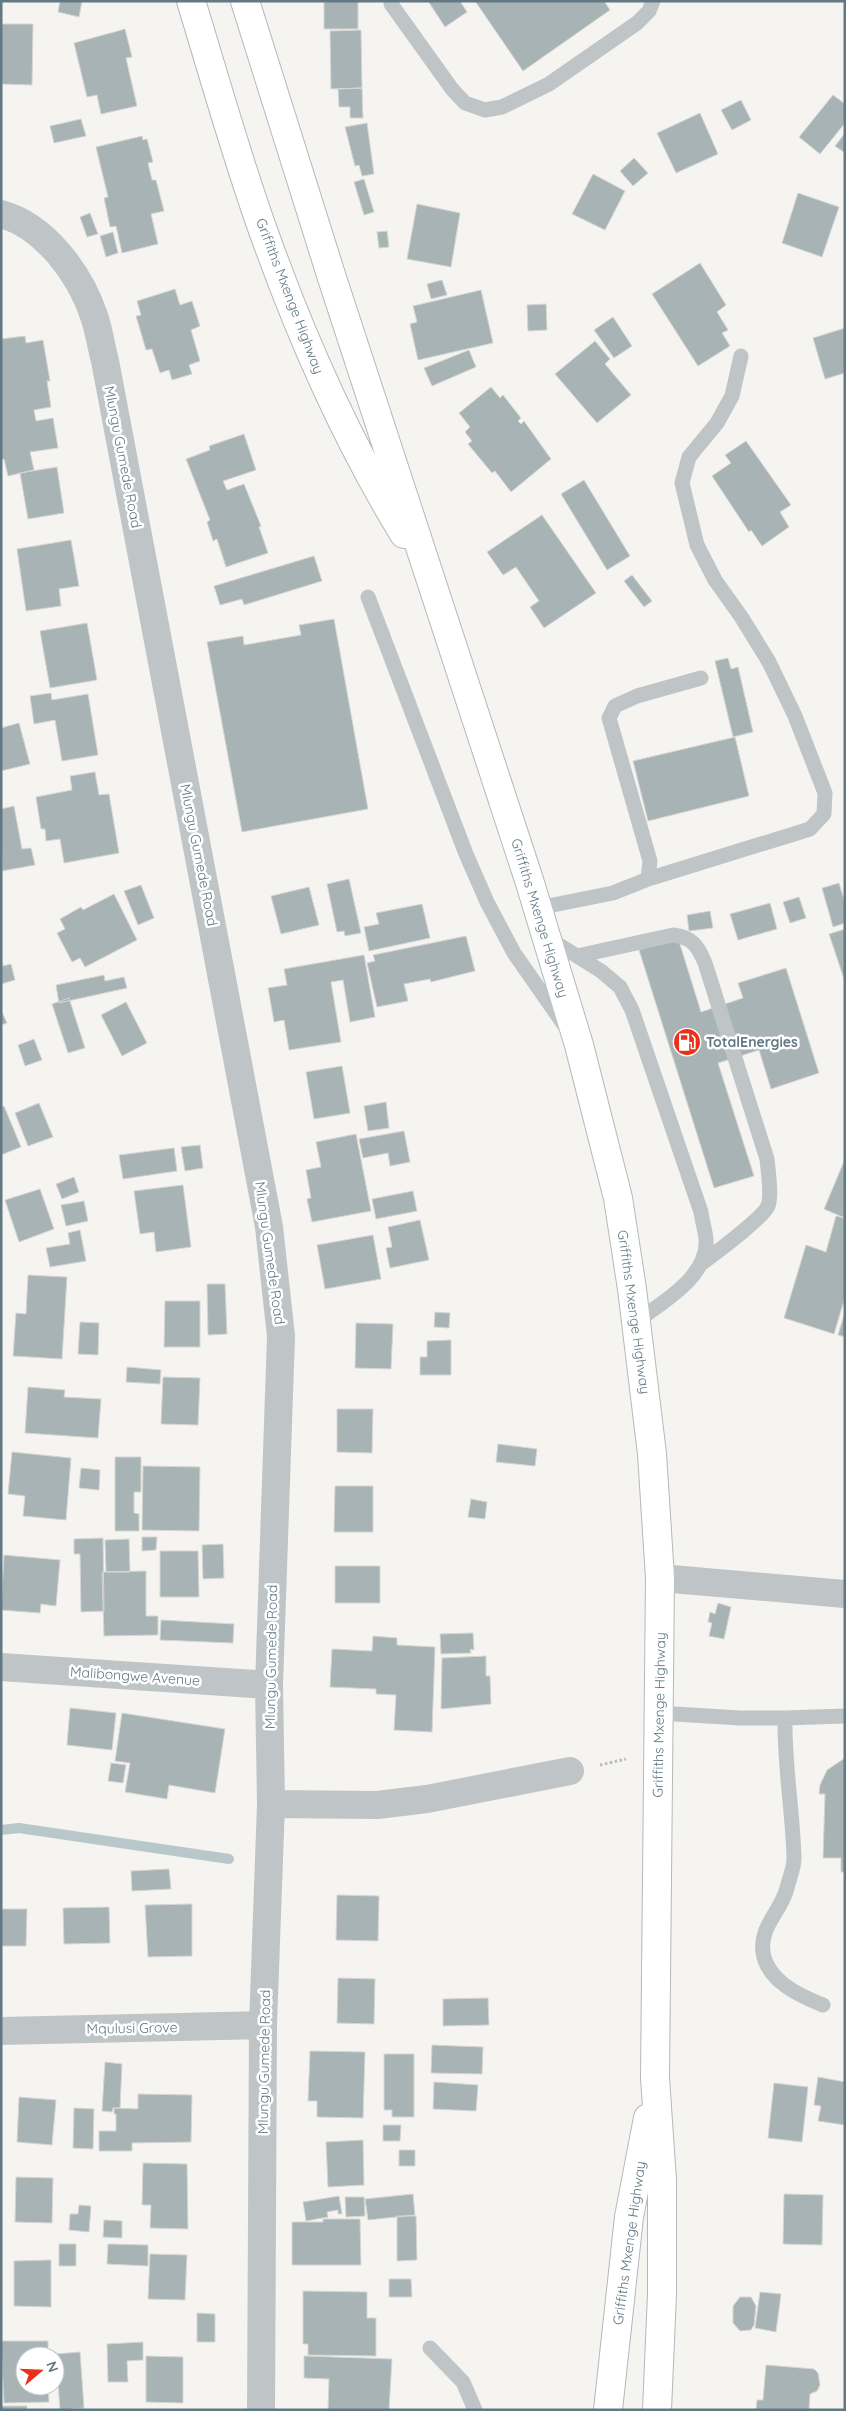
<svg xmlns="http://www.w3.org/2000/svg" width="846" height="2411" viewBox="0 0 846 2411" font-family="Quicksand,sans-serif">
<rect width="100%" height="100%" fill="#f5f4f0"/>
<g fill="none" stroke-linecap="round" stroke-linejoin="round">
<path stroke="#b8c7c9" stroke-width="10" d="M1 1830 19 1828 229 1859"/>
</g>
<path fill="#a8b3b6" stroke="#d6d6d3" d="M60 1H82L79 17 58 12Z
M324 1H358V29H324Z
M428 1H460L467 12 445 27Z
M475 1H604L610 10 523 71Z
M1 24H33L32 85 1 84Z
M125 29 132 57 126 58 137 106 101 114 97 95 87 97 74 43Z
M361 30 362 88 331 89 330 31Z
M362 88 363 118H350V107H339L338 89Z
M833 95 845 104V123L820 154 799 137Z
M741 100 751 120 732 130 721 110Z
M700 113 718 154 676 173 657 133Z
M81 119 86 136 54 143 50 126Z
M367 123 374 174 362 176 359 165 355 166 345 127Z
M845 133V153L835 146Z
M142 136 143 140 147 139 153 162 148 163 152 180H156L164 211 151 214 158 244 122 253 116 226 110 227 104 198 108 197 96 147Z
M634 158 648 173 633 186 620 171Z
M593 174 625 191 605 230 572 214Z
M364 179 374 212 364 215 354 182Z
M798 193 839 207 822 257 782 243Z
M417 204 460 213 451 267 407 259Z
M90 213 98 234 87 237 80 217Z
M387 231 389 247 379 248 377 232Z
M113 232 118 253 106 257 100 236Z
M700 263 726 305 717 312 728 330 722 333 730 346 698 366 652 294Z
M442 280 447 295 431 299 427 284Z
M175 289 180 305 192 301 200 326 191 330 200 361 189 365 192 374 172 380 169 370 160 373 152 349 146 350 136 316 141 315 137 301Z
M481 290 493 343 418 360 410 324 417 322 413 306Z
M546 304 547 330 528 331 527 305Z
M613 317 632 346 614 358 594 330Z
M845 328V373L825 379 813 338Z
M25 336 26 343 43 340 50 381H47L51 407 34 410 36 421 53 418 58 448 30 452 34 470 8 476 4 459 1 460V339Z
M595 341 610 359 605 364 631 395 597 423 555 374Z
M469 350 476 367 432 386 424 368Z
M491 387 500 398 503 395 521 418 518 421 521 424 524 421 551 459 511 492 495 471 492 473 468 444 472 441 465 432 470 427 459 413Z
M244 434 256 470 223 481 227 490 244 484 261 526 259 527 268 553 226 567 217 539 213 541 207 522 210 520 186 459 210 450 209 446Z
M746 441 791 505 780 512 789 527 762 546 751 530 749 532 712 476 731 463 725 455Z
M57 467 64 513 28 519 20 473Z
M584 480 630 556 607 570 561 494Z
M542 515 596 593 544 628 530 607 539 601 516 567 503 575 487 552Z
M71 540 79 586 59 589 61 606 26 611 17 549Z
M314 556 322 581 244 605 242 599 220 605 214 586Z
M632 575 652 601 644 607 624 581Z
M334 619 368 809 242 832 207 642 243 636 244 645 301 635 299 625Z
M87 623 97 680 50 688 40 631Z
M728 658 731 669 738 667 753 732 733 737 715 661Z
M51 693 52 700 88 694 98 755 62 761 55 720 34 724 30 696Z
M19 723 30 764 1 771V728Z
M735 737 749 796 648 821 633 761Z
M95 772 99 795 109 794 119 853 64 863 60 839 46 841 45 829H41L36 797 72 790 70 776Z
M14 806 22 849 31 848 35 865 2 871 1 809Z
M349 879 361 933 345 936 344 931 337 932 327 884Z
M839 883 845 903V923L833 927 822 888Z
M141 885 154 918 138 925 124 891Z
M309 887 319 925 281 934 271 896Z
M114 894 137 940 85 967 80 958 72 962 57 933 65 929 60 919 81 907 83 910Z
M799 897 806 918 790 923 783 902Z
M770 903 777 929 738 940 730 914Z
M422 904 430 938 369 951 364 927 379 924 376 913Z
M710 911 713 928 689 931 687 915Z
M845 929V982L829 934Z
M466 936 475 971 431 982 430 979 404 984 408 1001 377 1007 367 963 375 961 373 955Z
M678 938 701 1012 743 998 738 983 786 968 819 1073 771 1089 759 1050 718 1063 754 1176 714 1188 639 950Z
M364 955 375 1017 350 1022 343 980 331 982 341 1042 289 1050 284 1020 274 1022 268 988 287 985 284 969Z
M1 959 3 966 11 964 15 980 1 984Z
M104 975 105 981 124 977 127 988 59 1003 56 985Z
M69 998 85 1048 68 1053 52 1004Z
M126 1002 147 1043 122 1056 101 1015Z
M1 1010 7 1023 1 1025Z
M34 1039 42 1060 25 1066 18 1045Z
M342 1066 350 1113 314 1119 306 1072Z
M386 1102 389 1128 368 1131 364 1106Z
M39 1103 53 1137 28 1146 15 1113Z
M4 1106 21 1147 1 1155V1107Z
M404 1131 410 1162 390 1166 388 1153 363 1158 359 1139Z
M356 1134 371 1211 312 1222 307 1199 311 1198 306 1170 321 1167 316 1142Z
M200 1145 203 1168 185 1171 181 1147Z
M174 1148 177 1171 123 1179 119 1155Z
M845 1159V1218L824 1209Z
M74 1177 79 1192 62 1199 56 1184Z
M183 1185 191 1247 156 1252 154 1232 140 1234 134 1191Z
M40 1189 54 1229 19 1242 5 1200Z
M413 1191 417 1211 376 1219 372 1199Z
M84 1201 88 1221 66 1226 61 1205Z
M836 1216 845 1218V1297L834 1334 784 1318 806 1245 826 1252Z
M420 1220 429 1260 390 1268 386 1248 392 1247 388 1227Z
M80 1230 86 1261 50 1267 46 1248 70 1244 68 1233Z
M373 1235 381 1279 325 1289 317 1245Z
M28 1275 67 1277 62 1359 13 1356 16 1313 26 1314Z
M207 1284H225L227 1334 208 1335Z
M165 1301H200V1347H164Z
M435 1312 450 1313 449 1328 434 1327Z
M845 1312V1337L838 1335Z
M80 1322 99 1323 98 1355 78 1354Z
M356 1323 393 1324 391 1369 355 1368Z
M451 1340V1375H420V1357H427V1341Z
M127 1367 161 1370 160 1384 126 1382Z
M163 1377 200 1378 198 1425 161 1424Z
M28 1387 65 1390 64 1397 101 1399 98 1438 25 1433Z
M337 1409H373L372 1453 337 1452Z
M498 1444 537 1449 535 1466 496 1462Z
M12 1452 71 1458 66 1520 23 1516 25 1496 8 1494Z
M115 1457H141V1492H134V1513L139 1514V1531H115Z
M143 1466 200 1467 199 1531 142 1530Z
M81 1468 100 1470 99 1490 79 1488Z
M335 1486H373V1532H334Z
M471 1499 487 1502 485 1519 468 1517Z
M142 1537H157L156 1550 142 1551Z
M103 1538 104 1611 81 1612 80 1554H74V1539Z
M129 1539 130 1572H106L105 1540Z
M223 1544 224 1578 203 1579 202 1545Z
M160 1551H198L199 1597H160Z
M4 1555 60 1560 56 1606 41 1604 40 1613 1 1610Z
M335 1566H380V1603H335Z
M146 1571V1616H158V1635L104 1636 102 1572Z
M718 1603 731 1607 724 1639 709 1636 712 1623 708 1622 710 1612 715 1614Z
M161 1620 234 1624 233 1643 160 1640Z
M473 1633 474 1650 470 1649 471 1653 441 1654 440 1634Z
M373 1636 397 1638V1645L435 1647 432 1732 394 1730 396 1695 376 1694V1689L330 1687 332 1649 372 1651Z
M486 1656V1676H490L491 1704 441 1709 442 1658Z
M70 1708 116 1713 112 1750 67 1745Z
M122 1713 225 1729 215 1793 169 1785 167 1799 125 1792 130 1763 115 1761Z
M845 1758V1872H841V1858H823L825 1794H819L820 1785 827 1770Z
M111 1763 126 1765 123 1783 108 1781Z
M169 1869 171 1889 132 1891 131 1871Z
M337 1895 379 1896 378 1941 336 1940Z
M192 1904V1956L148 1957 145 1905Z
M109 1907 110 1943 64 1944 63 1908Z
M1 1909H27L26 1946H1Z
M338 1978 375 1979 374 2024 337 2023Z
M488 1998 489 2025 443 2026V1999Z
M432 2045 483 2047 482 2074 431 2073Z
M310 2051 365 2052 363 2118 317 2117V2101H308Z
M384 2054H414V2117H392V2110H384Z
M105 2062 122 2064 120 2108H113L112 2112 102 2111Z
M818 2077 845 2082V2125L818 2121 821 2106 814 2105Z
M434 2082 478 2085 476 2111 433 2109Z
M774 2083 808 2087 802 2142 768 2138Z
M138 2094 192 2095 191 2142 132 2143V2151H99V2131H116V2114H114V2108L138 2109Z
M19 2097 56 2100 52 2145 17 2142Z
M74 2108 94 2109 93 2149 73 2148Z
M383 2125H401L400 2141H383Z
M363 2140 364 2185 328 2187 326 2142Z
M399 2150H415V2166H399Z
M143 2163 187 2164 188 2229 150 2228 151 2205H142Z
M16 2177 53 2178 52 2223 15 2222Z
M413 2194 415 2215 368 2220 365 2199Z
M784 2194 823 2195 822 2245 783 2244Z
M339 2196 342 2214H338V2210L327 2212 328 2217 306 2221 303 2202Z
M345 2197H364L365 2216 346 2217Z
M79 2205 91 2206 89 2232 69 2230 70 2214H78Z
M397 2216H416L417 2260 397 2261Z
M323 2219H360L361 2265H292V2222H323Z
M104 2220 122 2221V2238L103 2237Z
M59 2244H76V2266H59Z
M108 2244 148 2245V2266L107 2264Z
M150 2254 187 2255 185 2300 148 2299Z
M51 2260V2307L14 2306V2261Z
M389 2279H411L412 2297H389Z
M303 2291 367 2292V2318H376V2356L308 2355V2344H303Z
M760 2292 781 2294 776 2332 755 2328Z
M740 2297H751L756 2306 754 2325 751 2330 740 2331 733 2323V2306Z
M197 2313 215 2314V2342H197Z
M1 2341H48V2356H25V2386H48L49 2402 4 2403Z
M143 2342V2360L127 2361 128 2382H108L107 2344Z
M80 2352 84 2408 60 2410 56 2354Z
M146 2356 183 2357V2403L146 2402Z
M304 2356 392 2359 389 2410H328L329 2379 304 2378Z
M766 2365 814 2369 818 2373 820 2385 817 2391 810 2394 809 2410H756L757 2400H763Z
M1 2406H27V2410H1Z"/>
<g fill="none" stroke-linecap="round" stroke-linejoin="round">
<g stroke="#b2b9bc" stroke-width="30">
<path id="secondary" d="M191 1C215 79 237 159 265 236 302 339 347 441 404 534
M245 1 332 278 530 883 579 1045 618 1198 632 1289 652 1454 660 1578 655 2078 662 2180V2294L657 2410
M608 2410 629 2217 648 2118"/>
</g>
<path stroke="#b9bdbf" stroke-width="3" stroke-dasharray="2.5 2.5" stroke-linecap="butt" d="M600 1765 626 1759"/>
<path stroke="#bfc5c7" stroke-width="15" d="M391 4 452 89 465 103 485 110 502 107 549 84 637 23 649 11 653 1
M368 597 466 854 487 902 514 953 565 1026
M648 879 810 829 824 814 825 793 795 716 769 662 742 618 715 580 697 545 682 483 689 457 717 423 732 396 741 356
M538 908 613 893 648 879 650 861 609 718 615 706 637 696 701 678
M548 938 601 971 620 987 632 1010 701 1212C702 1220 705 1230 706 1239 709 1277 662 1302 636 1322
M577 956 673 935C692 937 698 946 705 963L767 1159C768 1170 772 1196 768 1206 762 1219 714 1254 701 1264
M658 1713 740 1718H785C784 1765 793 1811 794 1859 794 1868 789 1879 787 1888 782 1910 759 1927 763 1952 767 1981 800 1996 823 2005
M785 1718 845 1716
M430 2348 463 2382 475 2410"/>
<path stroke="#bfc5c7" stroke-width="28" d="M1 214C45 226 80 274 94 316 99 330 101 346 105 361L269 1227 281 1336 269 1685 271 1804 263 2025 261 2410
M660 1578 845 1594
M1 1667 269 1685
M271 1804 377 1805 427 1799 570 1771
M1 2031 263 2025"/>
<use href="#secondary" stroke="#fff" stroke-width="28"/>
</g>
<defs>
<g id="fuel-disc" transform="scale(1.4375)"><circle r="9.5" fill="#eb301a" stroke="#fff"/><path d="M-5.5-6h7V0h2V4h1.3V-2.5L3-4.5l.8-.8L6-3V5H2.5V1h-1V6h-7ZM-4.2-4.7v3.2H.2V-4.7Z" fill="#fff"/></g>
</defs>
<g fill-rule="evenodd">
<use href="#fuel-disc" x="687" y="1042"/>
</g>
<g text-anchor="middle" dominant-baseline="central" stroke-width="5" stroke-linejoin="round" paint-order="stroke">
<g font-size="14" fill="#627983" stroke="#fff">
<text transform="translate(290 296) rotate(69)">Griffiths Mxenge Highway</text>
<text transform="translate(123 457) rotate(79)">Mlungu Gumede Road</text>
<text transform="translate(199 855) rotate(79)">Mlungu Gumede Road</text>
<text transform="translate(540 918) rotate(73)">Griffiths Mxenge Highway</text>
<text transform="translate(270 1253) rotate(82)">Mlungu Gumede Road</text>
<text transform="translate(634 1312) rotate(82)">Griffiths Mxenge Highway</text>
<text transform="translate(271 1657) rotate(-89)">Mlungu Gumede Road</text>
<text transform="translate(135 1676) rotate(4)">Malibongwe Avenue</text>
<text transform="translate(659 1715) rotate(-89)">Griffiths Mxenge Highway</text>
<text transform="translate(132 2028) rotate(-1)">Mqulusi Grove</text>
<text transform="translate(264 2062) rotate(-89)">Mlungu Gumede Road</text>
<text transform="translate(629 2243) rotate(-82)">Griffiths Mxenge Highway</text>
</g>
<g font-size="14" font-weight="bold" fill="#627983" stroke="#fff" text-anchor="start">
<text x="706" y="1042">TotalEnergies</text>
</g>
</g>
<rect width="846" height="2411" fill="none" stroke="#627983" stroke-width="5"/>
<g transform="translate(40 2371) rotate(71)"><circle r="24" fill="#ffffff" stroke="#c0c9cd"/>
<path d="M0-4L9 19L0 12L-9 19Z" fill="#eb301a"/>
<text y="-8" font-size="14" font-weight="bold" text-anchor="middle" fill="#627983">N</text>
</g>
</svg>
